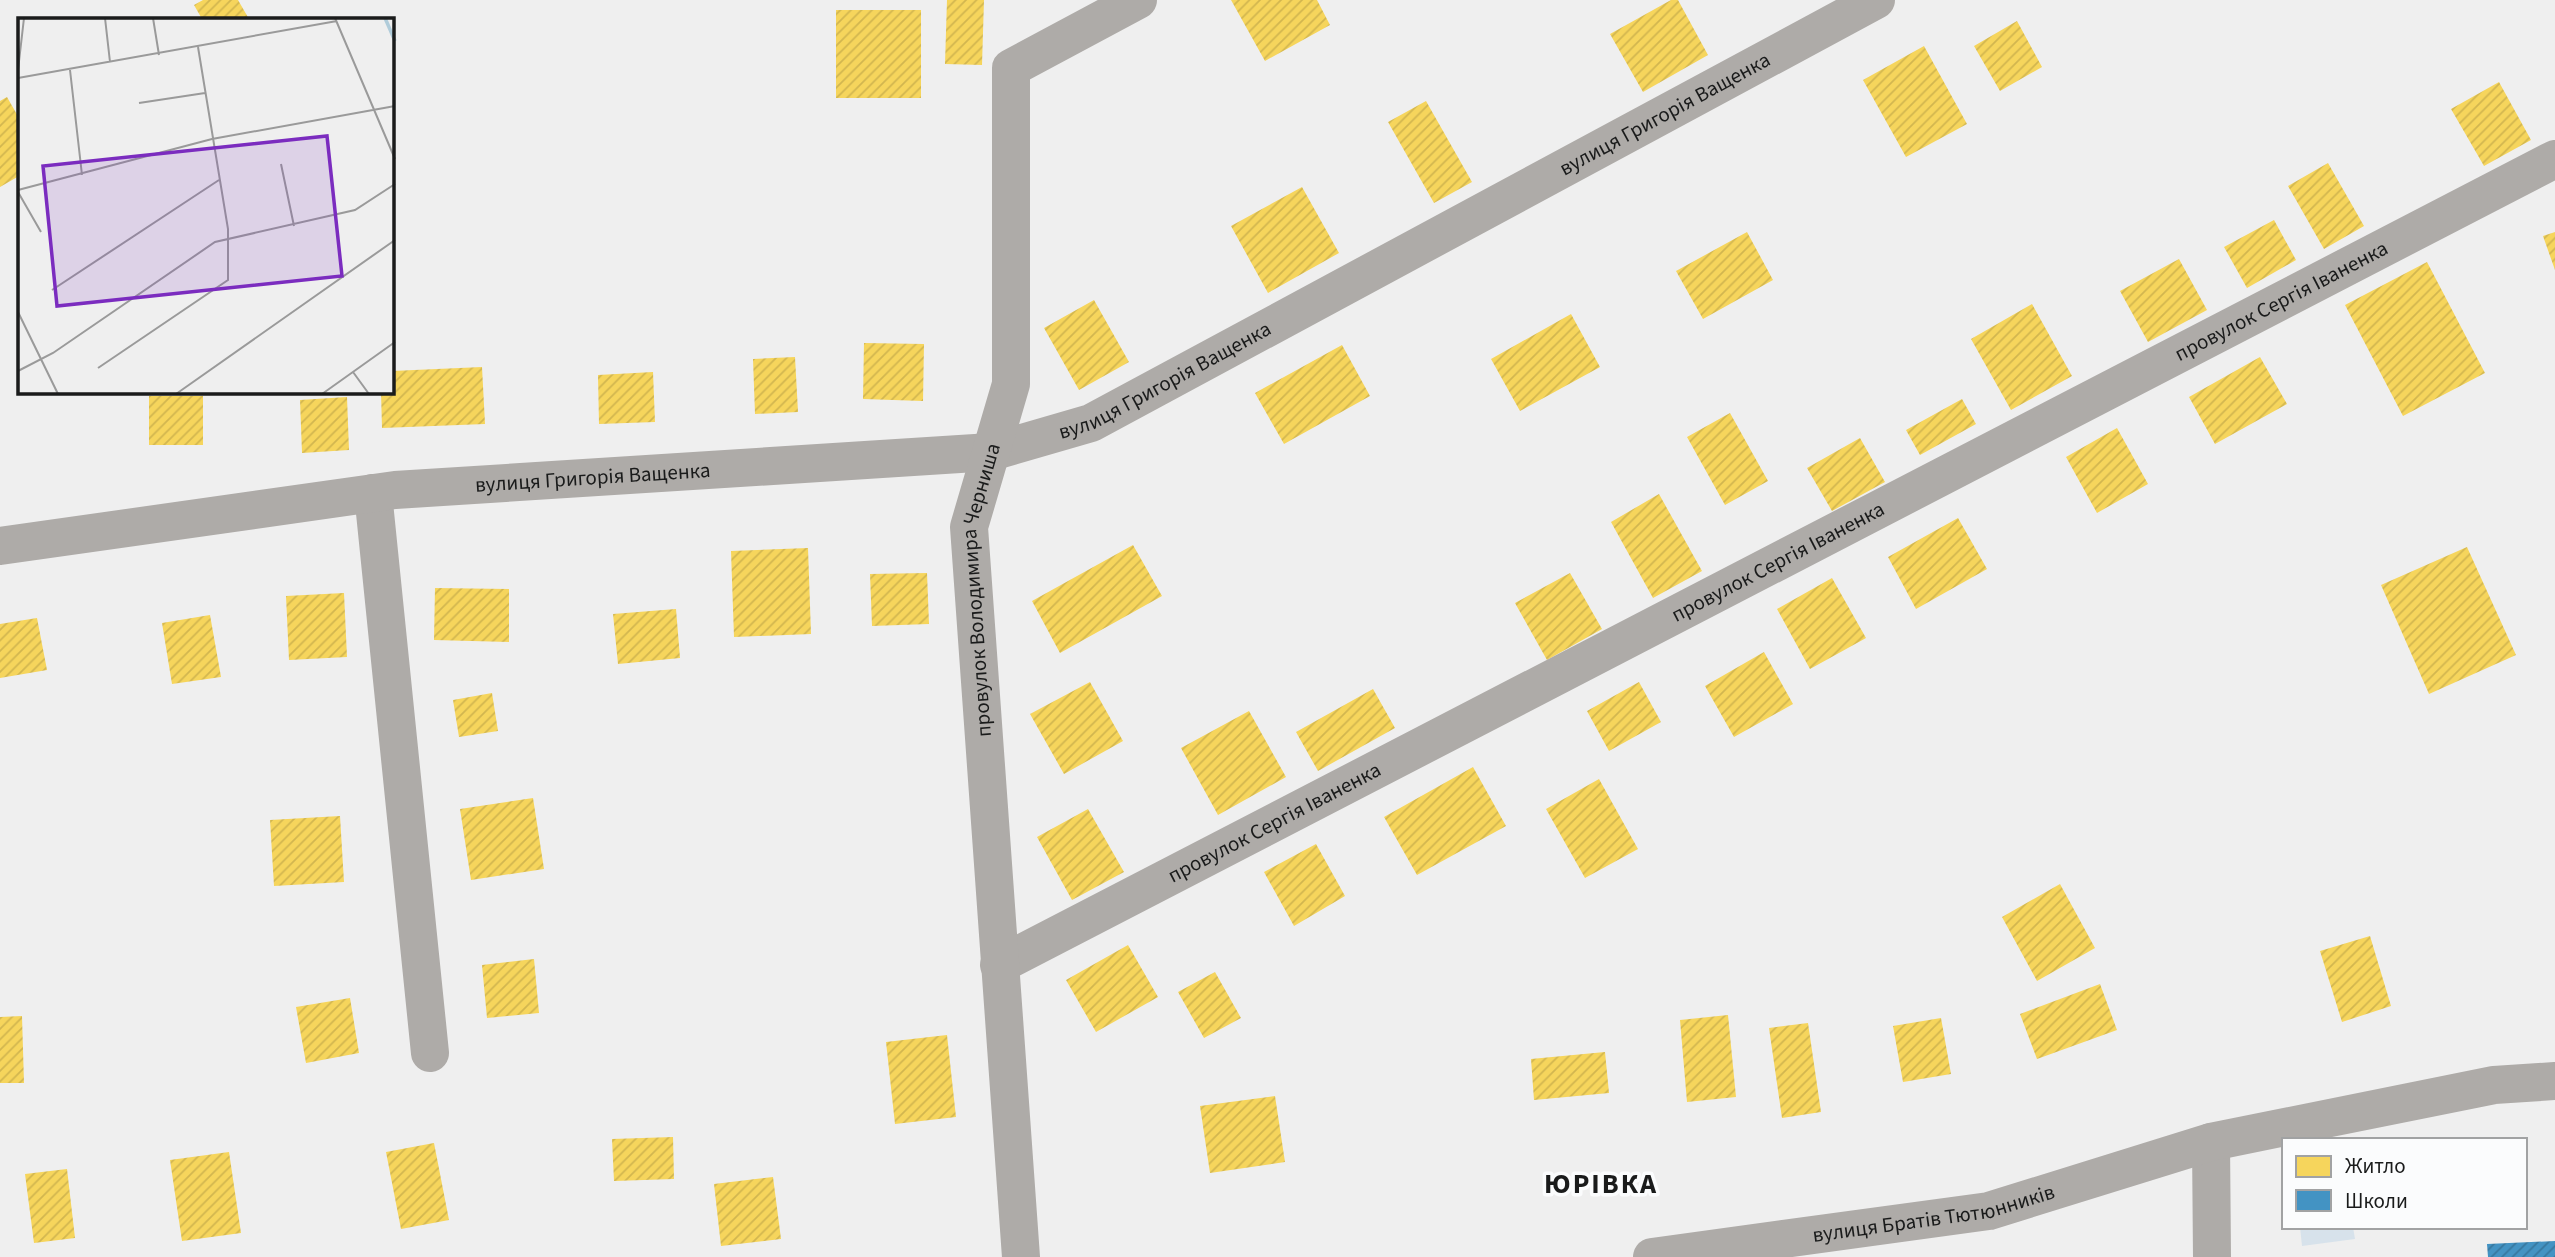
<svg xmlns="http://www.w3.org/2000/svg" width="2555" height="1257" viewBox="0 0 2555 1257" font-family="'Source Sans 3',sans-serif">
<defs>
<pattern id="homes-hatch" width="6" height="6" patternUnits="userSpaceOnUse" patternTransform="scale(1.75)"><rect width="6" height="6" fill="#f6d55c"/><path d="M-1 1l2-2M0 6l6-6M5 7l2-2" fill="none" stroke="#d2b64f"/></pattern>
<pattern id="schools-hatch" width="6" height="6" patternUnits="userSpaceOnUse" patternTransform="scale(1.75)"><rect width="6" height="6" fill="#4393c3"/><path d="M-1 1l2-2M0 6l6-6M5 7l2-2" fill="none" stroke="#37779e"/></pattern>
</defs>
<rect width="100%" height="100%" fill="#efefef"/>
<path fill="#d7e2eb" d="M2300 1227H2353L2355 1239 2302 1246Z"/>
<path fill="url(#homes-hatch)" d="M203 0H238L249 19H202L194 5Z
M947 0H984L982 65 945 64Z
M1231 0H1317L1330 25 1265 61Z
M1671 0H1678L1708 55 1643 92 1610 34Z
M836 10H921V98H836Z
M2017 21 2042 67 2000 91 1974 46Z
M1924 46 1967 124 1906 157 1863 80Z
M2499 82 2531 140 2484 166 2451 109Z
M7 97 19 118V176L0 187V101Z
M1426 101 1472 182 1434 203 1388 122Z
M2328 163 2364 226 2324 249 2288 186Z
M1302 187 1339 253 1268 293 1231 226Z
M2274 220 2296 260 2247 288 2224 247Z
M1747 232 1773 280 1703 319 1676 271Z
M2555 232V270L2543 236Z
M2179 259 2207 310 2148 342 2120 291Z
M2427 262 2485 373 2403 416 2345 305Z
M1094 300 1129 362 1079 390 1044 328Z
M2032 304 2072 376 2011 410 1971 339Z
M1571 314 1600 367 1520 411 1491 359Z
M864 343 924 344 923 401 863 399Z
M1342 345 1370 396 1284 444 1255 393Z
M795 357 798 412 755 414 753 359Z
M2260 357 2287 404 2215 444 2189 397Z
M482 367 485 424 382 428 381 392H392V371Z
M653 372 655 422 599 424 598 375Z
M149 396H203V445H149Z
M347 397 349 450 302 453 300 400Z
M1962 399 1976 424 1920 455 1906 430Z
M1730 413 1768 481 1725 505 1687 437Z
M2117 428 2148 484 2097 513 2066 457Z
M1860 438 1885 482 1832 511 1807 468Z
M1659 494 1702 571 1653 598 1611 522Z
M1958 518 1987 569 1916 609 1888 557Z
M1133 545 1162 596 1060 653 1032 601Z
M2467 547 2516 655 2429 694 2381 585Z
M808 548 811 634 734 637 731 551Z
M927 573 929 624 872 626 870 574Z
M1570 573 1602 629 1547 660 1515 603Z
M1832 578 1866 638 1810 669 1777 609Z
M435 588 509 589V642L434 640Z
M344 593 347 657 289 660 286 596Z
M676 609 680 658 618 664 613 614Z
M210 615 221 677 172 684 162 623Z
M37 618 47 670 0 678V624Z
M1764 652 1793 704 1734 737 1705 686Z
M1090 682 1123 741 1064 774 1030 714Z
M1639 682 1661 722 1609 751 1587 711Z
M1373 689 1395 728 1318 771 1296 732Z
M492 693 498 731 459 737 453 700Z
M1249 711 1286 777 1218 815 1181 748Z
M1473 767 1506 826 1417 875 1384 817Z
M1599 779 1638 849 1585 878 1546 809Z
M533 798 544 869 471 880 460 809Z
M1088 809 1124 872 1072 900 1037 837Z
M340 816 344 882 274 886 270 820Z
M1316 844 1345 896 1294 926 1264 872Z
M2060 884 2095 948 2037 981 2002 917Z
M2370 936 2391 1006 2342 1022 2320 951Z
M1128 945 1158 997 1096 1032 1066 980Z
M534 959 539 1013 487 1018 482 965Z
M1215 972 1241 1018 1204 1038 1178 992Z
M2100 984 2117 1030 2037 1059 2020 1014Z
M350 998 359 1053 306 1063 296 1007Z
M1728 1015 1736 1097 1687 1102 1680 1020Z
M22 1016 24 1083H0V1017Z
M1941 1018 1951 1074 1903 1082 1893 1026Z
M1808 1023 1821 1112 1782 1118 1769 1028Z
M947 1035 956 1117 895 1124 886 1042Z
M1605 1052 1609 1093 1534 1100 1531 1059Z
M1275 1096 1285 1162 1210 1173 1200 1106Z
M673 1137 674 1179 614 1181 612 1139Z
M434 1143 449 1220 401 1229 386 1152Z
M229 1152 241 1233 182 1241 170 1160Z
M67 1169 75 1238 34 1243 25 1174Z
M773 1177 781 1239 721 1246 714 1184Z"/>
<path fill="url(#schools-hatch)" d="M2555 1241V1257H2488L2487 1244Z"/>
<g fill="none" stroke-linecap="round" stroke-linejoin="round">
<g stroke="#aeaba8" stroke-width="38">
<path d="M373 493 430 1053"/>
<path id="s1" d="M0 546 395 490 991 452 1091 423 1876 0"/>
<path id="s2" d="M999 965 2555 159"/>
<path d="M2211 1142 2212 1257"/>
<path id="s3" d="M1021 1257 969 527 1011 384V68L1138 0"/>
<path id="s4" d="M1652 1257 1989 1211 2211 1142 2494 1085 2555 1081"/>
</g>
</g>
<g text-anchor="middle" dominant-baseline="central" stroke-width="7" stroke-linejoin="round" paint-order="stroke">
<g font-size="21" fill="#1a1b1b" stroke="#fbfcfd">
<text stroke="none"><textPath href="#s1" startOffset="1752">вулиця Григорія Ващенка</textPath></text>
<text stroke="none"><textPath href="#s2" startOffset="1444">провулок Сергія Іваненка</textPath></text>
<text stroke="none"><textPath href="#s1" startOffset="1185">вулиця Григорія Ващенка</textPath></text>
<text stroke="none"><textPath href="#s1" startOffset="597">вулиця Григорія Ващенка</textPath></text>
<text stroke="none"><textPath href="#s2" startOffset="877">провулок Сергія Іваненка</textPath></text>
<text stroke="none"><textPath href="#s3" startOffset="670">провулок Володимира Черниша</textPath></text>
<text stroke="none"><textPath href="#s2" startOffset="310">провулок Сергія Іваненка</textPath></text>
<text stroke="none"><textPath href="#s4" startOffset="285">вулиця Братів Тютюнників</textPath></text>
</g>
<g font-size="28" font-weight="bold" letter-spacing="2" fill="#1a1b1b" stroke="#fbfcfd">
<text x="1601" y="1184">ЮРІВКА</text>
</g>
</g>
<g transform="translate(18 18)">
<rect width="376" height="376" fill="#efefef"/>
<path fill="none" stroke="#b0ccda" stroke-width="3.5" d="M367 0 377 23"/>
<path fill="none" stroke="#9a9a9a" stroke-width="2" d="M87 0 92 44M135 0 141 37M317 0 377 141M0 52 6 0M52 52 64 157M0 60 319 3M121 85 187 75M263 146 276 208M0 172 194 121 377 88M0 174 23 214M34 272 201 162M0 294 40 376M80 350 210 262V211L180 29M0 353 35 335 197 224 337 192 377 166M335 354 351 376M158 376 377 222M304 376 377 324"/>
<path fill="#7b2cbf" fill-opacity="0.15" stroke="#7b2cbf" stroke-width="3.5" d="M309 118 324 258 39 288 25 148Z"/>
<rect width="376" height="376" fill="none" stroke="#1a1b1b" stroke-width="3.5"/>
</g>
<rect x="2282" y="1138" width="245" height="91" fill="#fbfcfd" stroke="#a1a2a3" stroke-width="2"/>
<rect x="2296" y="1156" width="35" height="21" fill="#f6d55c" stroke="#a1a2a3" stroke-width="2"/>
<text x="2345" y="1173" font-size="21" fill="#1a1b1b">Житло</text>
<rect x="2296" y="1190" width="35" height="21" fill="#4393c3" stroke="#a1a2a3" stroke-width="2"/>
<text x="2345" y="1208" font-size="21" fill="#1a1b1b">Школи</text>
</svg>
